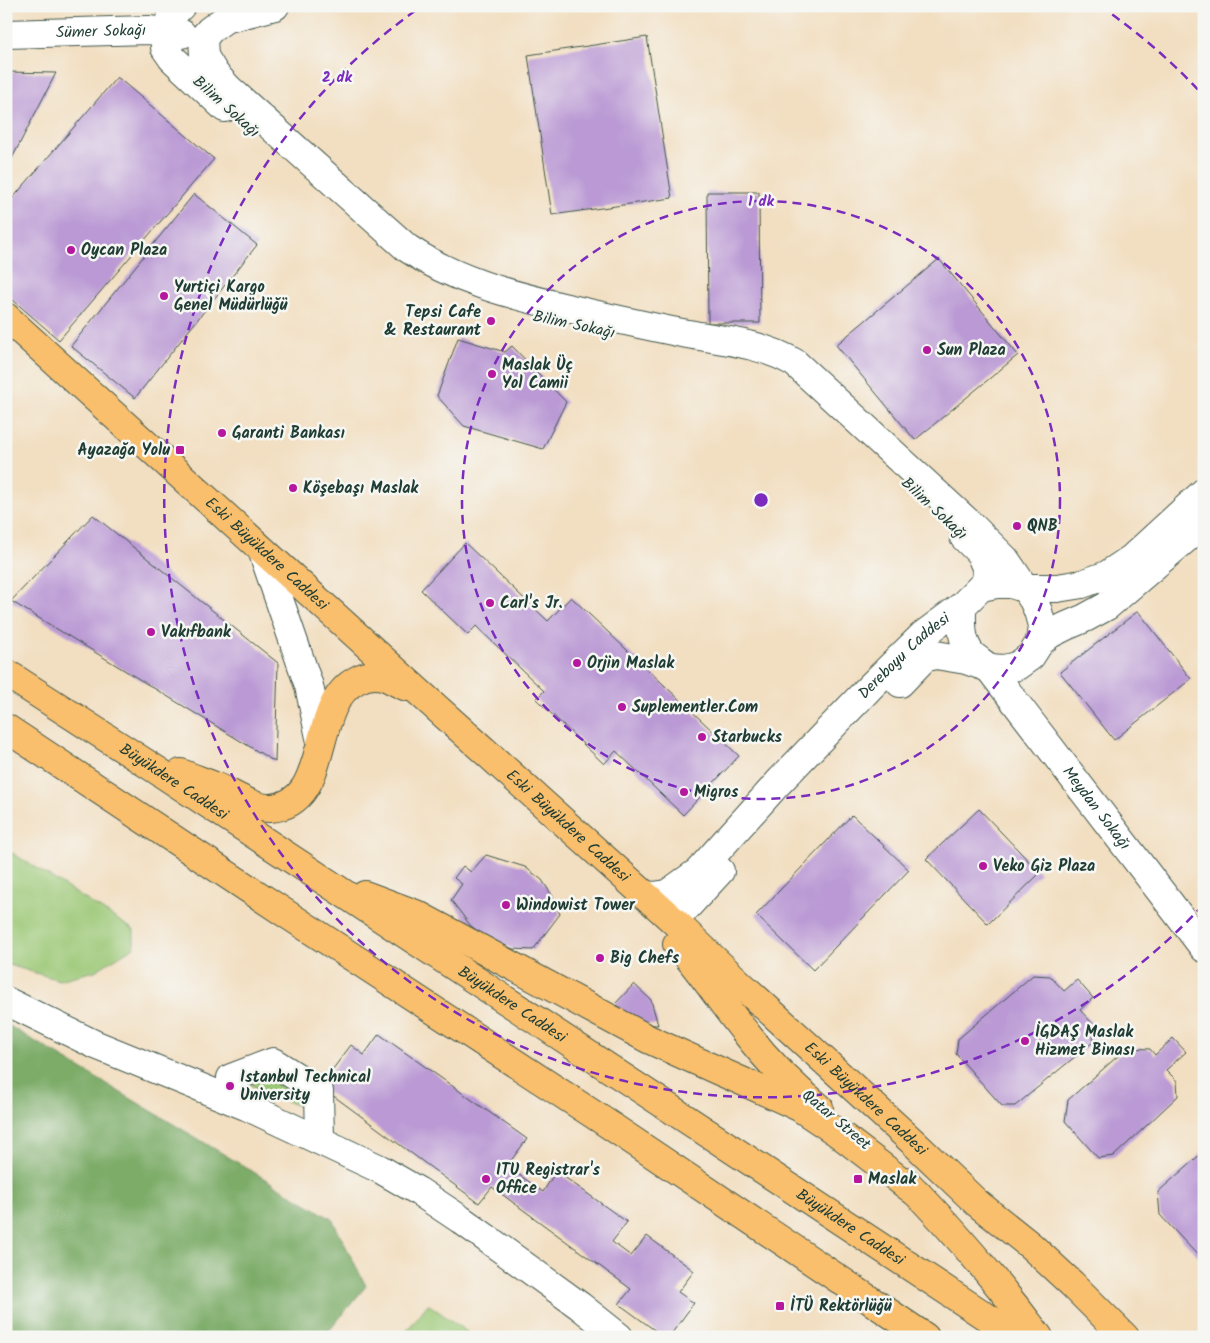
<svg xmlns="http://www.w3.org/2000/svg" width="1210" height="1343" viewBox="0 0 1210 1343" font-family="Kalam,sans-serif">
<rect width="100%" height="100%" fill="#f6f6f2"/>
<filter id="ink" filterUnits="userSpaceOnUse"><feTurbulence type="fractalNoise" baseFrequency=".02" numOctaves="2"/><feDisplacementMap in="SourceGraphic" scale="10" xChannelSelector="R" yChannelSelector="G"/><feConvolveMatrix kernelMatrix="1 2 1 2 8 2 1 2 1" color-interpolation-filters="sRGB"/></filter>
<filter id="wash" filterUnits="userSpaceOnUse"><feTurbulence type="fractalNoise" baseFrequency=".0096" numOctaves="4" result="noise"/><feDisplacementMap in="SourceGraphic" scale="20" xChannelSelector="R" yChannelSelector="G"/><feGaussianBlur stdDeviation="1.12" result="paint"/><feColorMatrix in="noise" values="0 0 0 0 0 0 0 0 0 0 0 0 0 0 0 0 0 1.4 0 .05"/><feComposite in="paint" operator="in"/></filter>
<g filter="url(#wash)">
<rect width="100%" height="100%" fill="#f2dec0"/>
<path fill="#9bc876" stroke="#5d8255" d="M6 849 134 930V947L95 971 59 980 6 964Z
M268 1073 308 1097 309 1111 251 1085Z
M428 1304 474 1337H402Z"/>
<path fill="#7cac67" stroke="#4e744e" d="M6 1024 332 1219 366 1286 324 1337H6Z"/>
<g id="blocks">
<path fill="#ba99d4" d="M647 37 672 198 552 215 528 55Z
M6 72 56 73 6 170Z
M117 77 214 159 59 340 6 294V206Z
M707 192H759L760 323H708Z
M194 194 257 245 135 398 71 346Z
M939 259 1018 355 915 440 836 345Z
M458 338 505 352 512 346 566 402 543 449 464 426 437 396Z
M93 515 278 663 275 762 11 601Z
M465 543 548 621 571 597 739 756 683 815 616 751 604 764 536 699 544 691 476 626 468 635 421 590Z
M1138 611 1191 679 1114 740 1060 672Z
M979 809 1040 873 988 924 926 859Z
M852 815 909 870 813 970 756 915Z
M486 855 525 867 542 880 553 897 560 914 533 950 513 949 484 936 470 925 451 900 462 884 454 878 463 866 471 872Z
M1033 975 1050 976 1064 991 1077 980 1093 998 1080 1010 1094 1025 1093 1042 1015 1106H1002L956 1054 958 1039Z
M634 984 651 1000 658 1025 635 1024 615 1004Z
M379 1034 527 1139 507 1166 543 1192 556 1171 627 1222 612 1242 631 1256 647 1236 694 1271 678 1292 694 1303 669 1337H664L619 1304 631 1289 492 1187 479 1203 320 1086 351 1045 364 1055Z
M1173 1038 1186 1052 1166 1070 1177 1081 1178 1096 1114 1156 1098 1158 1065 1121 1068 1100 1127 1048 1150 1049 1155 1055Z
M1204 1151V1262L1160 1215 1158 1192Z"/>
</g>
</g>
<g filter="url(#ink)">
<use href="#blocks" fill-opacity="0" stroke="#3f5549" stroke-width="1"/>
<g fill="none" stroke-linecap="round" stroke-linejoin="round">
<g stroke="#3f5549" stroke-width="30">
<g id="minor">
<path d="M181 6 172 15 165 32V48L172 58 225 108"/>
<path id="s1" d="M6 34 148 30 182 34"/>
<path d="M203 38 204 56 215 74 229 89 407 248C454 280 508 294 563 307 602 316 642 325 682 333 720 340 762 343 795 363L972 526 1005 559 1033 600 1038 611 1042 626 1040 642"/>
<path d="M203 38 210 30 225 19 275 6"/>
<path d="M964 537 980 553 987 570 986 583 981 587"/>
<path d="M262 550 309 686 321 742"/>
<path id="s2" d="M962 606C962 623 960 642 973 656 978 660 984 664 989 668L1204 948"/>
<path d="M900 683 924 658 936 655 966 660 989 668 1004 669 1017 666 1031 656 1040 642 1050 634 1064 627 1085 618 1107 606 1204 523"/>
<path id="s3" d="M645 895 653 896 667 894 698 872 778 783 871 686 923 635 962 606 981 587 997 584H1011L1024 588H1057L1082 584 1107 575 1131 559 1204 492"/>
<path d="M675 922 684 910 720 871"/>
<path d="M6 1001 96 1045 246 1106 380 1169 418 1191 460 1219 580 1306 619 1337"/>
<path d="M231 1078 273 1062 319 1091 320 1140"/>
</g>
</g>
<g stroke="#3f5549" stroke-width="30">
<g id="major">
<path id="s4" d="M6 317 420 693 675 922 737 981 913 1142 977 1203 1031 1246 1072 1284 1125 1337"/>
<path id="s5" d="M6 673 155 769 1017 1337"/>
<path d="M6 728 285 913 602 1120 925 1337"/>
<path d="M181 773C193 778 205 782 217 787 231 793 254 809 270 808 333 804 308 705 357 680 364 676 374 674 383 676 391 679 399 684 407 687"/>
<path d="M365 895 416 914 648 1039 719 1071 753 1086 799 1107 838 1133 918 1194"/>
<path d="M677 944C702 972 722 1004 746 1033 767 1060 792 1086 819 1107"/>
<path d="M905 1181C953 1229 998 1283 1039 1337"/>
</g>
</g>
<use href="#minor" stroke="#fff" stroke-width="28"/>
<use href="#major" stroke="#f9bf6d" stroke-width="28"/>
</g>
</g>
<g fill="none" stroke="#7b2cbf" stroke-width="2.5" stroke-dasharray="9 6">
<circle cx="761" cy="500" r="299"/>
<path d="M1203 905A599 599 0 1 1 422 6M1100 6A599 599 0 0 1 1203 95"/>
</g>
<g fill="#b5179e" stroke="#f6f6f2" stroke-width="2">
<circle cx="71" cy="250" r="5"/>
<circle cx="164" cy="296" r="5"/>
<circle cx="491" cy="321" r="5"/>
<circle cx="927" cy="350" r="5"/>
<circle cx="492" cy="374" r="5"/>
<circle cx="222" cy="433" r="5"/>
<rect x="175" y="445" width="10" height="10" rx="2.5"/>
<circle cx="293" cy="488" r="5"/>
<circle cx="1017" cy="526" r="5"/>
<circle cx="490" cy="603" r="5"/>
<circle cx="151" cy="632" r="5"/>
<circle cx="577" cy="663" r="5"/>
<circle cx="622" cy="707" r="5"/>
<circle cx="702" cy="737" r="5"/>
<circle cx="684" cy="792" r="5"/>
<circle cx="983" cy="866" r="5"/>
<circle cx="506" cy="905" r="5"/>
<circle cx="600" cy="958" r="5"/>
<circle cx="1025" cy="1041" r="5"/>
<circle cx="230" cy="1086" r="5"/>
<circle cx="486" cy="1179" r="5"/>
<rect x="853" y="1174" width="10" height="10" rx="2.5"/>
<rect x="775" y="1301" width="10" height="10" rx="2.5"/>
</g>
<g text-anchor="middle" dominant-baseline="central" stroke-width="5" stroke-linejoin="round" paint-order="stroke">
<g font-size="16" fill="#1f3d34" stroke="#f6f6f2">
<text stroke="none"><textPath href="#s1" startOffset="95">Sümer Sokağı</textPath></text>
<text transform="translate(226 107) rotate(42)">Bilim Sokağı</text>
<text transform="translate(574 325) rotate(12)">Bilim Sokağı</text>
<text transform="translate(934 509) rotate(43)">Bilim Sokağı</text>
<text stroke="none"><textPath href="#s4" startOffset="352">Eski Büyükdere Caddesi</textPath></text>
<text stroke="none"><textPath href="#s3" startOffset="359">Dereboyu Caddesi</textPath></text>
<text stroke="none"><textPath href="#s5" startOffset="200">Büyükdere Caddesi</textPath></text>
<text stroke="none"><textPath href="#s2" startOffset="249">Meydan Sokağı</textPath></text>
<text stroke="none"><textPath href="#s4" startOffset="758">Eski Büyükdere Caddesi</textPath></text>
<text stroke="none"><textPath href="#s5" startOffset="605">Büyükdere Caddesi</textPath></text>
<text stroke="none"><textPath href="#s4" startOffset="1162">Eski Büyükdere Caddesi</textPath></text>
<text transform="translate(836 1120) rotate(40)">Qatar Street</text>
<text stroke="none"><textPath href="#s5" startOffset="1010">Büyükdere Caddesi</textPath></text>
</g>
<g font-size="16" font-weight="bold" fill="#1f3d34" stroke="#f6f6f2" text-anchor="start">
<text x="81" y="250">Oycan Plaza</text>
<text x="174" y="287">Yurtiçi Kargo<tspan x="174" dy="18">Genel Müdürlüğü</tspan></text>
<text x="481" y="312" text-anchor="end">Tepsi Cafe<tspan x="481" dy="18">&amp; Restaurant</tspan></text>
<text x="937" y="350">Sun Plaza</text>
<text x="502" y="365">Maslak Üç<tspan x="502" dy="18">Yol Camii</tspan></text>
<text x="232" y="433">Garanti Bankası</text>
<text x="170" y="450" text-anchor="end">Ayazağa Yolu</text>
<text x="303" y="488">Köşebaşı Maslak</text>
<text x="1027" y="526">QNB</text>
<text x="500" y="603">Carl's Jr.</text>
<text x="161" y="632">Vakıfbank</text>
<text x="587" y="663">Orjin Maslak</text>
<text x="632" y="707">Suplementler.Com</text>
<text x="712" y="737">Starbucks</text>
<text x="694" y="792">Migros</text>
<text x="993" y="866">Veko Giz Plaza</text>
<text x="516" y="905">Windowist Tower</text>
<text x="610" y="958">Big Chefs</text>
<text x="1035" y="1032">İGDAŞ Maslak<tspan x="1035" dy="18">Hizmet Binası</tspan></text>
<text x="240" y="1077">Istanbul Technical<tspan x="240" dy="18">University</tspan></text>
<text x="496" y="1170">ITU Registrar's<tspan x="496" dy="18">Office</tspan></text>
<text x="868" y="1179">Maslak</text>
<text x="790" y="1306">İTÜ Rektörlüğü</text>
</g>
</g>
<circle cx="761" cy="500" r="8" fill="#7b2cbf" stroke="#f6f6f2" stroke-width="2.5"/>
<g font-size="15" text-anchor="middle" font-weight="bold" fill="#7b2cbf" stroke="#f6f6f2" stroke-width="5" stroke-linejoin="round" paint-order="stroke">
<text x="337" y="82">2 dk</text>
<text x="761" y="206">1 dk</text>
</g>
<rect width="1210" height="1343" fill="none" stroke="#f6f6f2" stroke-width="25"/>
</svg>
